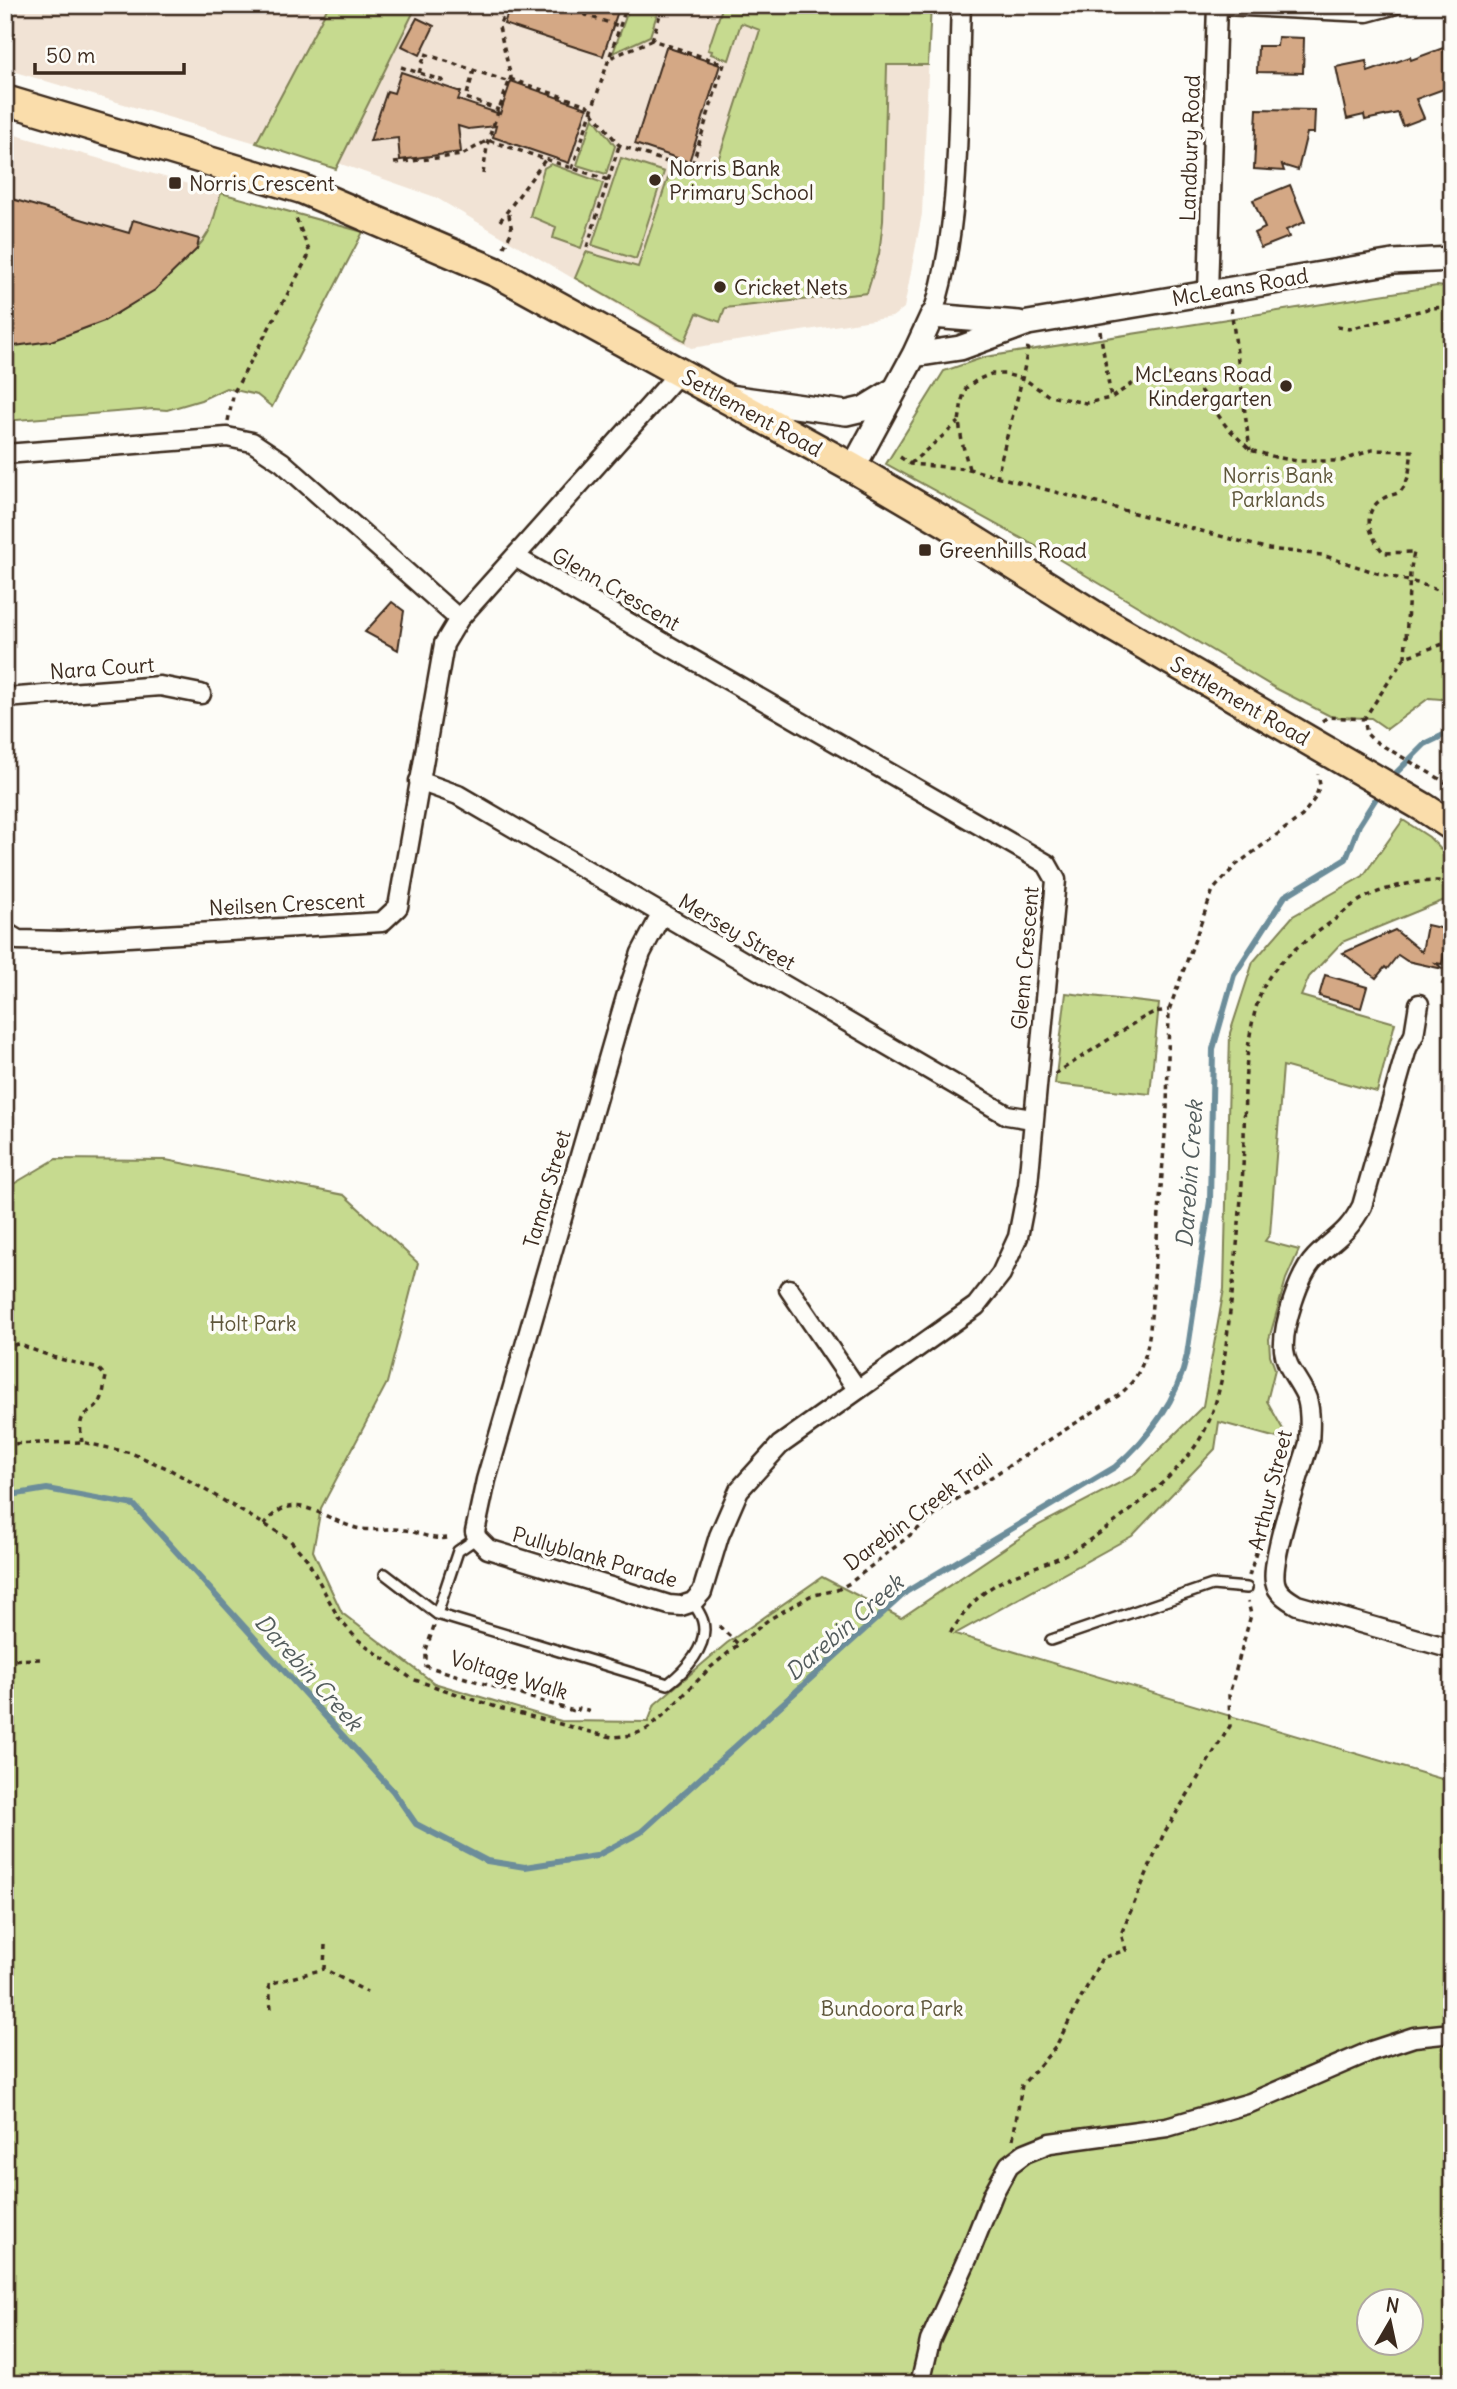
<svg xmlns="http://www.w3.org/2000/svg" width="1457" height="2389" viewBox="0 0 1457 2389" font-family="Delius,sans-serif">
<rect width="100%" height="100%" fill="#fdfcf7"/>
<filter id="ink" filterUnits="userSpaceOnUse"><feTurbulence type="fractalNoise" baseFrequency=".0143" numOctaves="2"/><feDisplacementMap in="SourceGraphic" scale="14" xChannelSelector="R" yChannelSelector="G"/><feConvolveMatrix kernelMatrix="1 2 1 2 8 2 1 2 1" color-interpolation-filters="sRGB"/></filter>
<g filter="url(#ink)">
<path fill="#f1e3d5" d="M5 5H329L256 143 5 69Z
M417 5H931L922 214 904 308 892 317 691 348 435 197 338 163Z
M5 132 221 193 210 230 197 249 155 290 136 303 104 321 51 341 5 347Z"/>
<path fill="#c6da8f" stroke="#808256" stroke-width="2" fill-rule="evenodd" d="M329 5H417L336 169 256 143Z
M630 5H660L650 36 613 53Z
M723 5H931L928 65H887L883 221 879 254 867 293 725 308 720 322 697 313 685 341 575 278 586 252 638 267 671 169 685 173 697 165 715 170 760 30 741 23 729 60 711 54 712 51 708 50Z
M593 117 615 146 606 174 577 165Z
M621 158 664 172 636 259 592 245Z
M551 164 603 183 581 248 553 238 556 227 530 216 544 168Z
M221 193 363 232 272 407 257 395 226 388 201 400 167 410 153 409 5 421V347C79 336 124 319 178 266 190 255 203 244 210 229 215 218 217 205 221 193Z
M1437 286 1452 288V700L1429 698 1387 729 1371 718 1332 717 1277 689 1050 554 886 464 944 371 985 357Z
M1403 820 1429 837 1452 861V897L1342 942 1309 977 1301 996 1395 1023 1377 1092 1283 1066 1270 1234 1265 1241 1299 1250 1286 1279 1269 1339 1270 1355 1275 1369 1267 1401 1285 1433 1284 1440 1219 1422 1215 1449 1132 1536 955 1634 1452 1782V2384H5V1189L56 1159 166 1160 344 1195 418 1263 387 1383 321 1508 313 1551 342 1613 434 1683 561 1721 648 1722 655 1704 727 1643 822 1577 901 1618 1039 1525 1133 1476 1203 1406 1224 1289 1230 1033 1253 962 1293 916 1363 876ZM1370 2302H1412V2344H1370Z
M1066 993 1159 1004 1150 1094 1055 1084Z"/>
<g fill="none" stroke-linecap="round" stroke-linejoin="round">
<path stroke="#6c8d9a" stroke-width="6" d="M1391 778 1425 744 1452 731
M5 1496 47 1489 134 1505 393 1791 416 1824 487 1861 525 1867 596 1856 641 1832 906 1592 1115 1467C1149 1438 1178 1399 1187 1355L1210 1201 1213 1049 1234 975 1285 896 1346 859 1359 825 1380 792"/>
</g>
<path fill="#d4a885" stroke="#3b2a1e" stroke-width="2" d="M497 5H620L603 56 504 24 507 15Z
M417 18 434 26 420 55 402 46Z
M1278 37 1304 38 1303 73 1257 72 1258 46H1277Z
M666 47 720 65 689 162 635 144Z
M1443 48 1452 71V86L1416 99 1424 118 1403 126 1398 113 1365 120 1364 115 1347 119 1336 67 1366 61 1368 72 1410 57 1411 60Z
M401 72 461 92 458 100 500 114 511 81 587 108 569 163 493 137 496 126 468 129 458 126 461 152 400 160 398 138 370 141 387 91 394 93Z
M1257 109 1315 110 1314 133H1307L1298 170 1282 165 1284 171 1254 169Z
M1290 185 1305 222 1286 230 1289 237 1261 248 1254 233 1265 228 1253 200Z
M5 197 129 233 133 220 199 239 197 249 155 290 104 321 51 341 7 347Z
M392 602 404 611 398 650 365 632Z
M1427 925 1449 930 1442 964 1436 963 1443 969 1407 961 1398 955 1387 969 1385 967 1376 978 1343 953 1395 930 1422 952Z
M1325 975 1367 987 1361 1008 1319 996Z"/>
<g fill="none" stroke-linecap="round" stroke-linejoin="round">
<g stroke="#3b2a1e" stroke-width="14">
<path id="service" d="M385 1574 437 1614 668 1684C685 1671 709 1646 703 1622 702 1616 696 1608 693 1602
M437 1614 458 1551 477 1538
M1051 1640 1212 1585 1247 1588"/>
</g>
<g stroke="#3b2a1e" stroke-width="23">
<path id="minor" d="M1223 5 1367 12 1393 5
M1208 292 1217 5
M932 316C963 225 957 102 961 5
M5 454 227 437 252 442 282 462 459 619 679 373
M515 557 1047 864 1056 880 1028 1185 1018 1237 1001 1274 976 1306 780 1445 739 1490 719 1536 702 1592 693 1602 681 1606 669 1605 488 1549 477 1538 475 1532 486 1480 626 997 641 953 661 915
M5 698 160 686 201 694
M419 781 458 795 1007 1115 1032 1119
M5 932 18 940 61 941 382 922 398 907 444 644 459 619
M1419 1004 1414 1035 1407 1048 1362 1206C1347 1235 1335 1237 1315 1258 1299 1274 1282 1327 1284 1350 1286 1369 1301 1382 1307 1399 1311 1413 1310 1429 1309 1443 1301 1470 1270 1558 1275 1582 1277 1593 1287 1599 1297 1605L1452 1649
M789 1289 857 1389
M920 2384 930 2341 968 2257 994 2192 1009 2165 1025 2153 1050 2143 1167 2127 1250 2103 1371 2051 1414 2037 1452 2033"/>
</g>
<g stroke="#3b2a1e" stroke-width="28">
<path id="tertiary" d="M914 355 960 348 1028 323 1393 262 1452 259
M729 397 846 413 863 409 894 390
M853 468 914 355 932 316 1019 323"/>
</g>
<g stroke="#3b2a1e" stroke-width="33">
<path id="primary" d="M5 100 302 189 498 273 853 468 945 522 1105 622 1423 807 1452 826"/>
</g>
<path stroke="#3b2a1e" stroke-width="3.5" stroke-dasharray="5 5" stroke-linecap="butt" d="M555 5 619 26
M652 40 663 5
M401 67 447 82
M474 70 466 98 499 110
M419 73 425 54 509 82 511 77 499 27 507 5
M510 79 587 105 619 145 684 168 693 162 724 64 652 40 610 58
M394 163 462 155 488 140 608 180
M572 169 627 5
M483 174 488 140 509 82
M500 221 545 160
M504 247 512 231 508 210
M587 247 619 146
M1231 308 1250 450
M1337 327 1349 329 1431 308 1452 307
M1100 331 1111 398
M228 421 234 392 310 253 296 218
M900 457 910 464 969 469 1269 549 1322 555 1377 573 1421 584 1452 596
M910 464 959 422
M969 469 962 442 959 422 962 400 966 388 977 380 991 374H1005L1024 379 1049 396 1086 403 1111 398 1144 376 1174 374 1188 379 1200 390 1226 426 1250 450 1275 457 1297 461H1341L1372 450 1412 451C1410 462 1410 479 1403 488 1399 495 1391 494 1384 498 1360 511 1369 536 1384 553L1414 552 1410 573 1405 657
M997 478C1006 433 1022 391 1028 346
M1452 641 1405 657 1364 719 1367 734 1373 740 1452 786
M1322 721 1328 717 1364 719
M1442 985 1452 966
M1055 1074 1139 1020 1154 1012 1169 1010
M5 1350 17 1344 56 1358 99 1369 106 1377C104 1384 104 1393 101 1400 90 1420 76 1405 82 1442
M5 1444 82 1442 131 1453 169 1469 288 1538 307 1559 339 1619 357 1639 412 1679 499 1708 598 1734 613 1737 633 1735 647 1729 666 1713 711 1667 768 1620 810 1596 837 1590 850 1583 949 1504 1118 1396C1141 1377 1146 1359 1150 1330L1167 1109 1169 1010 1213 890 1236 865 1302 816 1315 798 1320 785 1318 774
M264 1525C293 1486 322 1519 356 1528 372 1532 389 1527 405 1530 422 1533 434 1542 452 1537
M1249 1576 1259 1543
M434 1626 426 1650V1666L577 1712 579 1708 591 1711
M719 1626 738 1644
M950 1633C961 1618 970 1603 985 1592 1008 1573 1045 1566 1072 1551 1112 1527 1173 1481 1198 1442 1211 1422 1217 1400 1222 1377 1231 1307 1239 1237 1243 1167 1246 1111 1241 1052 1259 998 1270 963 1302 944 1330 923 1341 915 1352 904 1364 898 1389 886 1424 878 1452 882
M5 1660 41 1659
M325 1945 324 1969 367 1992
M271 2009 269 1984 324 1969
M1013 2139 1022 2085 1055 2048 1102 1958 1126 1950 1121 1934 1164 1833 1230 1726 1229 1695 1251 1615 1248 1601"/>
<use href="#service" stroke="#fdfcf7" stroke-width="9"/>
<use href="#minor" stroke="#fdfcf7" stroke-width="18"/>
<use href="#tertiary" stroke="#fdfcf7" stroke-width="23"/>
<use href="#primary" stroke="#faddab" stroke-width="28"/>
</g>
</g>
<g fill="#3b2a1e" stroke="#fdfcf7" stroke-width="2.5">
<circle cx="655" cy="180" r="7"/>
<rect x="168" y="176" width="14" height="14" rx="3.5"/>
<circle cx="720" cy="287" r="7"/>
<circle cx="1286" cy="386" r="7"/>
<rect x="918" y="543" width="14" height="14" rx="3.5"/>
</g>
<g text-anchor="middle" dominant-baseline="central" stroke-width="7" stroke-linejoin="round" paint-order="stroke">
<g font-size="21" fill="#3b2a1e" stroke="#fdfcf7">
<text transform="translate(1190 148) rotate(-88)">Landbury Road</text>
<text transform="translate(1240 287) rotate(-10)">McLeans Road</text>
<text transform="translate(752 413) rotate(29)">Settlement Road</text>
<text transform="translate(616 589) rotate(30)">Glenn Crescent</text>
<text transform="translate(102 668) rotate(-4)">Nara Court</text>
<text transform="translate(1240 701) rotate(30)">Settlement Road</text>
<text transform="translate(287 904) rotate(-3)">Neilsen Crescent</text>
<text transform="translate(737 932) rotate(30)">Mersey Street</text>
<text transform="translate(1025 958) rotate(-85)">Glenn Crescent</text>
<text transform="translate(547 1189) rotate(-74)">Tamar Street</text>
<text transform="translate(1270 1490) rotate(-76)">Arthur Street</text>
<text transform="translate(918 1512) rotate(-37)">Darebin Creek Trail</text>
<text transform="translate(595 1557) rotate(16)">Pullyblank Parade</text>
<text transform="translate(509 1675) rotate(17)">Voltage Walk</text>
</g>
<g font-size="21" fill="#3b2a1e" stroke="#fdfcf7" text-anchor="start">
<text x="669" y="168">Norris Bank<tspan x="669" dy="24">Primary School</tspan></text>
<text x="189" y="183">Norris Crescent</text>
<text x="734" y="287">Cricket Nets</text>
<text x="1272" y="374" text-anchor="end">McLeans Road<tspan x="1272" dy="24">Kindergarten</tspan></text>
<text x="939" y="550">Greenhills Road</text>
</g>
<g font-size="21" fill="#5e563a" stroke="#fdfcf7">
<text x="1278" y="475">Norris Bank<tspan x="1278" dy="24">Parklands</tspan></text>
<text x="253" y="1323">Holt Park</text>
<text x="892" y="2008">Bundoora Park</text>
</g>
<g font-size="23" font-style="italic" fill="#535c5c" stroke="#fdfcf7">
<text transform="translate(1189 1174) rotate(-86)">Darebin Creek</text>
<text transform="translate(844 1627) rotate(-41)">Darebin Creek</text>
<text transform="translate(309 1672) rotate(48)">Darebin Creek</text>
</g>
</g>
<rect width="1457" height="2389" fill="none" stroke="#fdfcf7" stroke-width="28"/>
<rect x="14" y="14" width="1429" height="2361" fill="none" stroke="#3b2a1e" stroke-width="2.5" filter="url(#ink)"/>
<g transform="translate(1390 2322) rotate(9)"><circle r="33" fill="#fdfcf7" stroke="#afa8a0" stroke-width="2"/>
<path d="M0-5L12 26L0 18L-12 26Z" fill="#3b2a1e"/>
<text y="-10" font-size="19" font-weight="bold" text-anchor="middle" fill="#3b2a1e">N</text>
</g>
<path d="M35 63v10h149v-10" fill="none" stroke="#3b2a1e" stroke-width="3.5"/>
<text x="46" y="63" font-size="21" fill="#3b2a1e" stroke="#fdfcf7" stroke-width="5" paint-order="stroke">50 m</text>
</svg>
